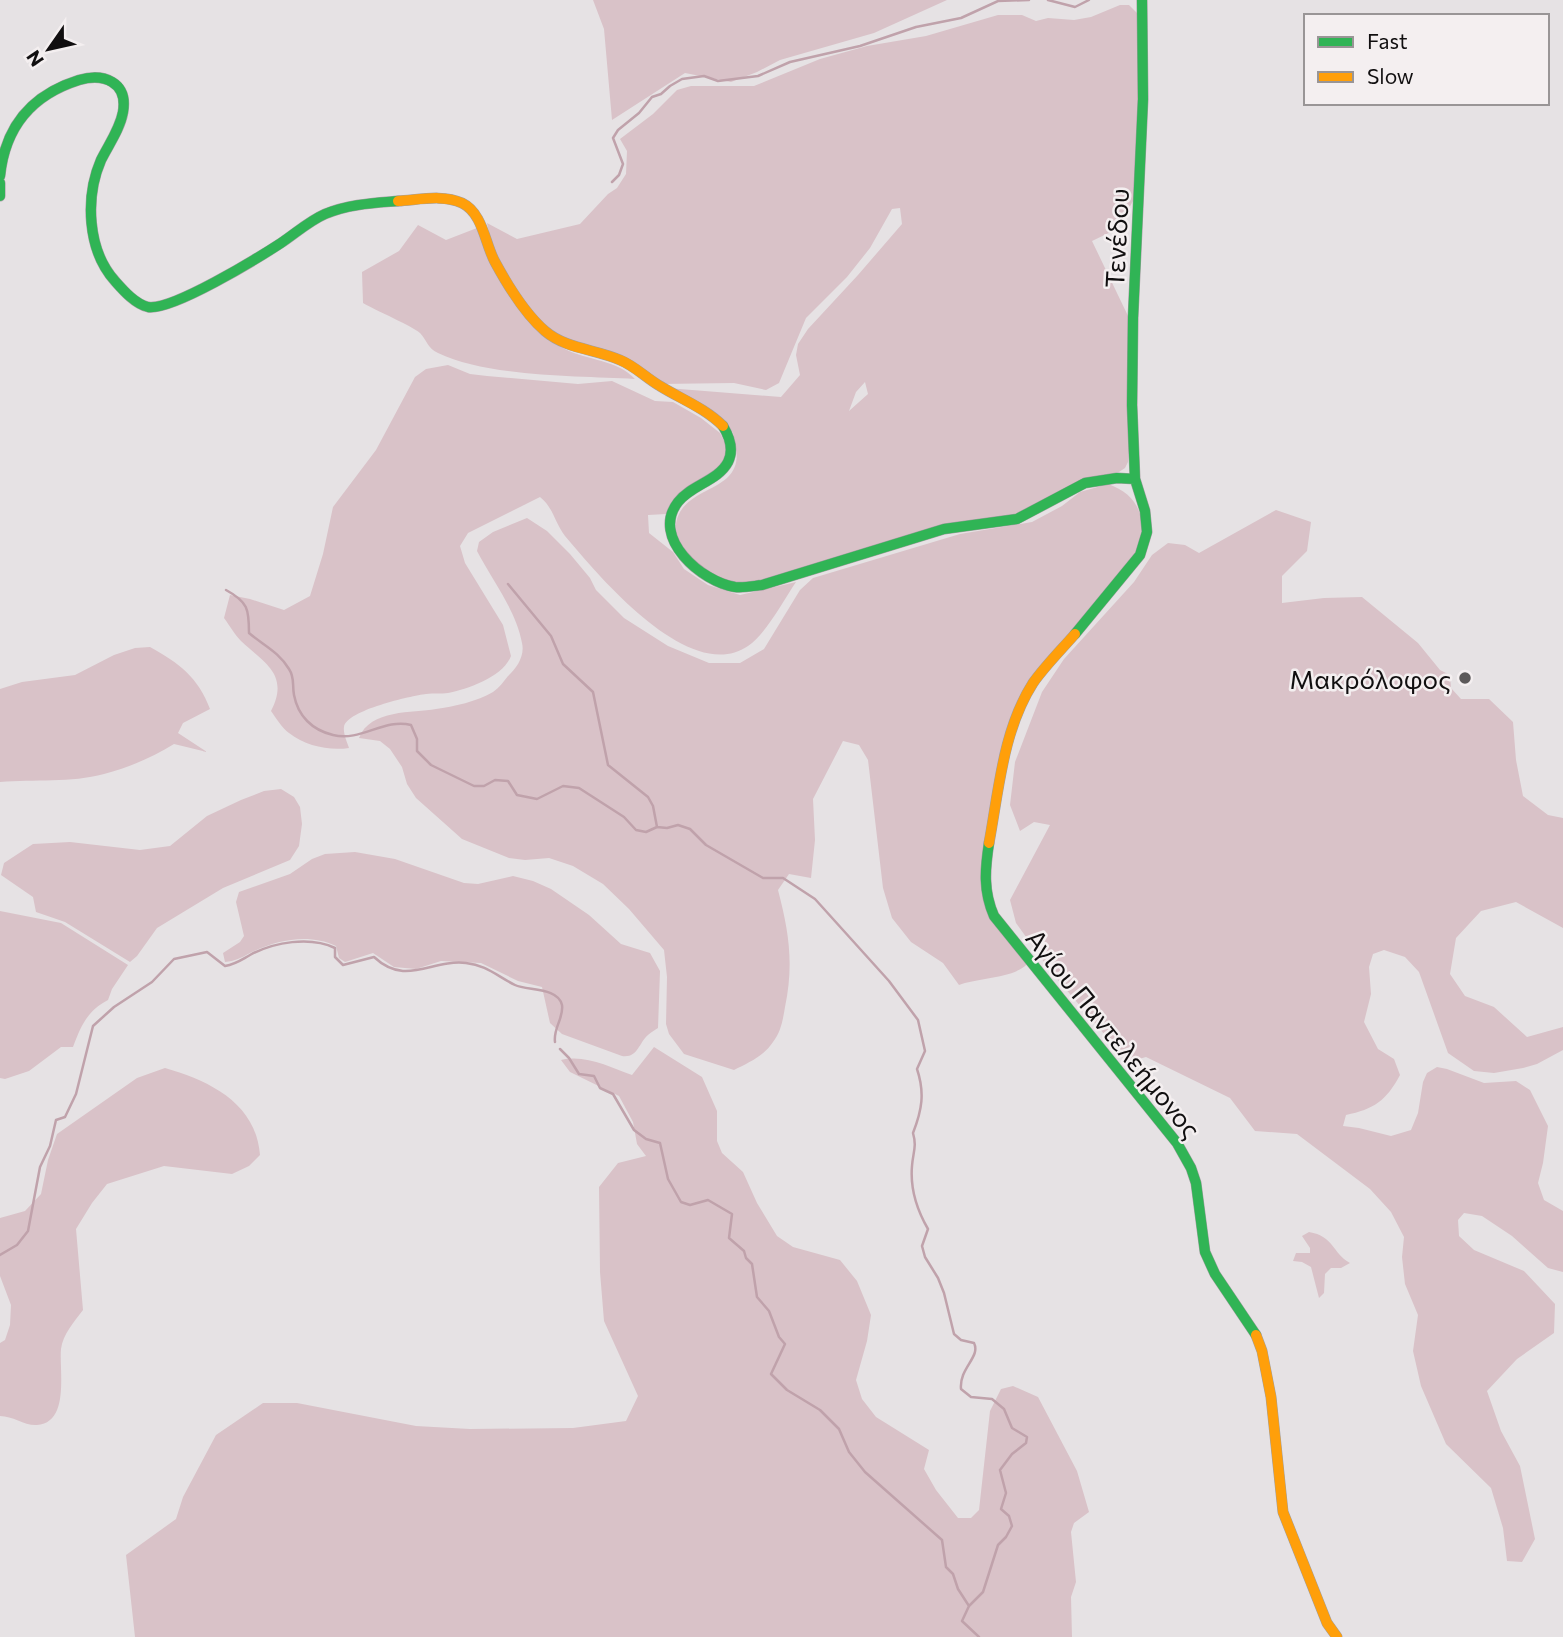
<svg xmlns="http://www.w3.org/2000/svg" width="1563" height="1637" viewBox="0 0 1563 1637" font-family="Commissioner,sans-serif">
<rect width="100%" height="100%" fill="#e6e2e4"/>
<path fill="#d9c2c8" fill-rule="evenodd" d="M593 0H947L874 33 780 60 757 72 731 82 685 73 612 120 604 29Z
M1120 5H1129L1137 13 1140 52 1137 194 1117 229 1092 241 1129 318 1127 392 1129 450 1128 462 1125 468 1119 472 1086 479 1014 516 961 523 762 582C753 582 743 584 735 583 708 579 662 543 680 512 691 494 712 491 727 478 736 470 738 459 736 448 735 444 734 437 733 433 726 416 684 397 667 388L781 397 800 375 796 355 798 344 808 329 858 275 902 224 900 208 892 209 870 248 847 277 806 318 779 383 766 390 734 383 660 384 628 361 558 337 530 310 493 252 487 223 517 239 580 224 608 194 617 188 626 174 627 151 620 139 653 114 677 90 691 86H754L820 59 867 46 926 36 998 15H1022L1036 21 1048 18 1074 20 1091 17ZM865 382 868 394 849 411 856 392Z
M418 225 446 240 477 228C493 272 522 326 565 349 586 360 618 360 635 379 579 376 487 377 438 353 427 348 427 340 420 333 412 326 375 310 363 303L362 272 399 251Z
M448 365 470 374 487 376 578 384 612 381 655 401 673 402 701 418 720 433 726 445V458L716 469 675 498 666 514 648 515 649 533 673 552 684 569 708 585 740 595 796 582C783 601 766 634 748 646 690 686 598 575 565 536 555 523 553 507 540 497L468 533 460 546 465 563 503 625 511 656C503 677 468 689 448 693 441 694 434 693 426 694 411 696 347 710 344 727 343 733 347 742 349 748 329 751 306 746 289 733 282 728 276 718 271 711 290 674 264 663 241 641 235 635 230 626 224 618L230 595 250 599 284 610 310 596 323 554 333 507 376 450 415 377 426 369Z
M1108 484C1141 495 1149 524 1137 555L1019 704 981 881 994 922 1027 964C1015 978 977 978 959 985L943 963 911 942 892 918 883 888 868 760 859 745 843 741 813 799 815 840 811 878 789 874 778 890C789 932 794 964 785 1007 783 1019 781 1032 773 1042 764 1056 748 1063 734 1070L684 1054 669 1034 666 1024 667 977 664 950 629 909 603 884 573 866 549 858 525 860 509 858 462 839 416 798 407 784 402 767 390 749 380 741 359 738C370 709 413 713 436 709 453 707 478 701 493 692 499 688 504 681 508 676 517 668 525 656 522 643 516 610 492 580 477 551L479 542 493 532 527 518 547 531 570 554 590 578 596 590 624 618 668 646 709 663H740L764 649 800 590 813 578 960 534 1032 522 1062 506 1080 492Z
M1276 510 1311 522 1307 551 1282 576V603L1324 598 1362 597 1418 643 1440 670 1450 675 1451 688 1461 699H1489L1513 722 1516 760 1523 796 1548 815 1563 818V928L1516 902 1481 911 1456 938 1450 974 1465 996 1494 1007 1527 1037 1563 1027V1050L1537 1064 1523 1068 1494 1073 1474 1071 1448 1053 1419 972 1405 957 1384 950 1373 954 1369 967 1371 994 1364 1022 1378 1049 1394 1059 1400 1075C1386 1101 1374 1109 1346 1115L1343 1126 1359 1128 1391 1136 1411 1130 1418 1113 1423 1082 1427 1073 1437 1067 1447 1069 1484 1083 1516 1081 1530 1090 1548 1126 1543 1163 1538 1183 1544 1200 1563 1211V1272L1548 1268 1512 1236 1482 1216 1464 1213 1458 1220 1459 1236 1474 1250 1524 1271 1555 1304 1554 1333 1517 1359 1487 1391 1501 1431 1520 1466 1535 1539 1522 1562 1507 1561 1503 1528 1491 1488 1446 1444 1421 1386 1413 1351 1418 1315 1405 1284 1402 1257 1404 1237 1391 1212 1370 1189 1297 1134 1255 1131 1230 1098 1146 1057 1128 1062 1052 973 1016 923 1010 900 1050 825 1034 822 1020 831 1010 805 1015 762 1042 692 1064 659 1134 582 1152 555 1168 543 1185 545 1199 553Z
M150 647C179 663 198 677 210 709L183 723 178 733 207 752 174 744C153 757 128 768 104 774 71 783 34 779 0 782V689L22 682 75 675 114 655 135 648Z
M281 789 294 797 300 807 302 824 299 846 290 860 223 888 157 928 137 956 130 962 65 922 36 912 33 897 1 875 4 863 33 844 70 842 140 850 170 846 207 816 241 800 264 791Z
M355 852 395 859 464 883 478 884 513 876 533 881 551 889 589 915 621 944 650 953 660 971 658 1028C655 1030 651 1032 648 1035 638 1044 638 1058 622 1056L562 1034 550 1023 542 987 518 981 481 963 441 961 416 969 394 967 373 953 345 962 339 958 336 946C308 933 277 940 250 953 241 958 235 961 225 962L223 953 240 942 244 936 236 902 239 892 290 874 312 859 325 854Z
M0 911 61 923 128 965 112 989 108 1000C87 1011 81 1026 73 1047H61L29 1071 5 1079 0 1078Z
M654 1047 702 1077 717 1111V1141L722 1153 743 1172 757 1203 777 1236 793 1247 840 1260 857 1281 871 1315 867 1341 856 1380 862 1399 876 1417 929 1450 924 1469 936 1490 958 1518H971L979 1510 990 1411 1001 1389 1013 1386 1038 1397 1077 1471 1089 1512 1074 1523 1071 1532 1076 1582 1071 1597 1072 1637H135L126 1555 176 1519 183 1497 216 1435 263 1403H297L416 1426 470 1429 573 1428 626 1421 638 1396 604 1321 600 1272 599 1187 618 1163 646 1156 637 1144 633 1122 619 1096 570 1072 561 1060C585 1054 610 1067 632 1075Z
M165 1068C210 1081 256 1103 260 1155L249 1166 232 1174 164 1166 107 1184 92 1203 76 1229 83 1310C74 1322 63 1334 61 1349 59 1370 70 1423 37 1425 25 1426 13 1416 0 1416V1343L5 1340 10 1325 11 1305 0 1276V1218L25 1211 41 1194 48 1160 57 1134 137 1078Z
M1309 1232C1334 1236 1332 1253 1350 1263L1341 1268H1331L1325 1274 1324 1293 1319 1298 1311 1267 1302 1262 1293 1261 1296 1253H1310V1248L1302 1236Z"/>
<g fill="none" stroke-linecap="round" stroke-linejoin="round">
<path stroke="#c0a2ab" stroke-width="2.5" d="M1048 0 1075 7 1089 0
M612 182 619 175 623 164 613 138 618 130 639 113 652 97 661 94 670 86 682 79 704 76 718 81 758 76 790 62 860 46 916 27 961 18 998 1 1029 0
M508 584 551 636 563 664 593 692 608 765 648 797 653 806 657 827 667 828 678 825 690 829 706 845 763 878H783L815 899 889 981 918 1020 925 1051 917 1069C925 1093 922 1110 913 1133 917 1147 913 1152 912 1166 910 1189 917 1210 928 1229L922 1246 925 1257 938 1278 944 1293 954 1334 961 1340 974 1343C981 1357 959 1368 961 1389L971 1397 992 1399 1004 1409 1012 1428 1027 1437 1026 1443 1012 1454 1000 1470 1006 1493 1001 1509 1009 1516 1012 1526 1006 1537 998 1545 983 1592 969 1606 962 1621 979 1637
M226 590C248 602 249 609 249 633 263 645 279 652 289 669 295 678 292 684 294 695 298 716 312 730 333 735 361 742 384 718 411 725L417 739V751L431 765 474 786H484L495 780 508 781 517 795 537 799 563 786 579 788 624 817 636 830 646 832 657 827
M560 1049 569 1058 579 1074 594 1076 600 1088 613 1094 634 1130 646 1139 660 1143 668 1179 681 1202 690 1205 708 1200 732 1214 729 1238 744 1251 746 1258 752 1264 757 1297 769 1311 779 1337 785 1344 771 1374 787 1390 820 1410 839 1429 849 1452 865 1472 942 1540 946 1567 953 1574 958 1589 969 1606
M0 1255 17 1245 28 1231 40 1167 50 1146 56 1120 65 1117 76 1094 93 1026 114 1007 152 982 174 959 207 952 225 966C236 964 241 960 250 955 274 942 310 936 335 948V957L343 965 374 957C406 987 431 959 466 963 486 965 497 976 515 985 527 991 558 987 562 1005 564 1018 553 1028 555 1042"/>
<g stroke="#a09e9f" stroke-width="11">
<path id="fast" d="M0 176C5 127 31 95 79 80 104 73 128 82 123 112 120 129 109 144 101 160 85 197 87 250 115 281 123 290 135 304 148 307 172 311 258 258 281 243 296 233 309 221 325 214 349 204 374 203 398 201
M0 183V196
M723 426C729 436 734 450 728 462 718 481 691 485 678 502 650 538 702 582 735 587 744 588 753 586 762 585L944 529 1017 519 1085 483 1117 478 1135 479
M1075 634 1140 555 1147 532 1145 511 1135 479 1132 405 1133 318 1143 99 1142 0
M989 843C985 869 983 891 994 916L1177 1143 1191 1168 1196 1183 1205 1252 1215 1274 1256 1335"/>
</g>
<g stroke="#a09e9f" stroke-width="11">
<path id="slow" d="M398 201C418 200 443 194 462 203 483 213 485 244 495 262 508 286 524 313 545 331 566 349 595 349 620 360 635 366 646 378 660 386 681 399 705 408 723 426
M989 843C999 789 1003 730 1033 683 1045 666 1061 650 1075 634
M1256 1335 1262 1351 1271 1397 1283 1512 1327 1623 1337 1637"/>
</g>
<use href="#fast" stroke="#30b455" stroke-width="10"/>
<use href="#slow" stroke="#ff9f0a" stroke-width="10"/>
</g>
<circle fill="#5c595a" stroke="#f4eff0" stroke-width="2.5" cx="1465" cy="678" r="7"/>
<g text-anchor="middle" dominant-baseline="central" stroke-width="5" stroke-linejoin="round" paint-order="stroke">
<g font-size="26" fill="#110f10" stroke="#f4eff0">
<text transform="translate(1116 238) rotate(-87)">Τενέδου</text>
<text transform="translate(1114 1033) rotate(51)">Αγίου Παντελεήμονος</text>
</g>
<g font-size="26" fill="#110f10" stroke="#f4eff0" text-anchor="end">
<text x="1451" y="678">Μακρόλοφος</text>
</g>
</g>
<rect x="1304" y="14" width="245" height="91" fill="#f4eff0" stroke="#999596" stroke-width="2"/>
<rect x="1318" y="37" width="35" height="10" fill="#30b455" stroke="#999596" stroke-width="2"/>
<text x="1367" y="49" font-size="21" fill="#110f10">Fast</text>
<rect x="1318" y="72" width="35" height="10" fill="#ff9f0a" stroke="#999596" stroke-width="2"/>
<text x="1367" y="84" font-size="21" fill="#110f10">Slow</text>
<g transform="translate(49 49) rotate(236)" stroke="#f4eff0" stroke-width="5" paint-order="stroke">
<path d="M0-5L12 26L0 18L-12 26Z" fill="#110f10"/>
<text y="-10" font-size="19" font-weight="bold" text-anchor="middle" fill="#110f10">N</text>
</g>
</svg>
